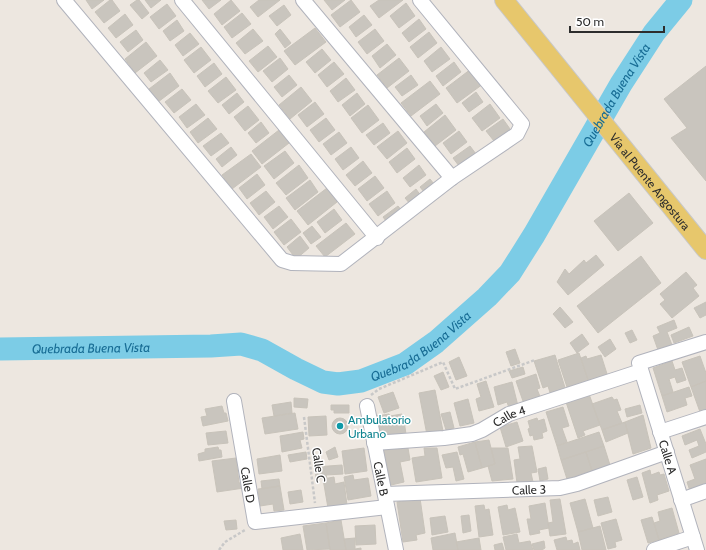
<svg xmlns="http://www.w3.org/2000/svg" width="706" height="550" viewBox="0 0 706 550" font-family="Cabin,sans-serif">
<rect width="100%" height="100%" fill="#ede7e0"/>
<g fill="none" stroke-linecap="round" stroke-linejoin="round">
<path stroke="#7ccce6" stroke-width="23" id="s1" d="M0 349 211 346 241 344 262 350 296 369 323 382 338 384 361 381 405 364 436 342 487 297 510 273 534 235 621 84 654 33 681 0"/>
</g>
<path fill="#c9c5be" stroke="#c8c3ba" d="M86 0H104L92 9Z
M110 0H112L120 11 104 23 95 12Z
M137 0H139L149 13 142 19 130 5Z
M145 0H161L151 8Z
M202 0H221L209 9Z
M231 0 240 11 222 25 214 14Z
M259 0H280L258 17 250 7Z
M324 0H345L332 10Z
M351 0 360 12 340 27 331 15Z
M379 0H403L379 18 370 6Z
M406 3 415 16 399 28 390 16Z
M167 4 176 16 159 29 150 17Z
M284 5 291 15 277 26 269 16Z
M242 13 251 24 232 38 224 27Z
M125 14 133 25 116 38 108 28Z
M364 15 372 25 356 37 349 27Z
M419 19 426 29 409 42 402 33Z
M177 20 184 31 170 41 163 31Z
M315 28 326 42 295 65 284 51Z
M253 29 263 41 245 54 236 43Z
M280 29 291 43 285 48 275 34Z
M375 29 384 41 367 54 358 42Z
M136 30 143 40 128 52 120 42Z
M429 32 437 43 418 58 410 47Z
M190 33 199 44 183 56 175 45Z
M146 42 157 56 135 73 125 59Z
M387 44 396 55 380 68 372 56Z
M268 46 277 57 258 72 249 61Z
M201 47 211 60 194 73 184 60Z
M441 47 450 59 432 72 424 61Z
M322 49 331 60 315 73 306 62Z
M280 58 288 69 272 82 263 71Z
M399 58 409 71 387 88 377 75Z
M160 60 168 70 151 82 144 73Z
M334 62 344 74 327 87 318 75Z
M454 62 461 72 443 86 436 76Z
M214 63 222 74 205 87 197 76Z
M706 66V181L671 138 687 128 664 99Z
M471 69 483 84 457 103 446 88Z
M170 73 179 86 158 102 149 89Z
M289 75 297 85 282 97 274 87Z
M411 75 418 85 402 96 395 87Z
M226 77 236 90 218 103 208 91Z
M346 78 355 90 338 102 330 91Z
M430 81 440 94 411 116 401 103Z
M301 87 312 101 290 119 279 105Z
M182 89 191 100 174 113 165 102Z
M476 92 483 102 469 112 462 103Z
M237 93 244 102 229 114 222 105Z
M357 93 365 104 350 116 342 105Z
M315 102 324 114 307 127 298 115Z
M196 104 205 115 187 128 179 117Z
M436 104 443 113 427 126 420 116Z
M490 104 500 118 482 131 472 118Z
M368 105 379 120 362 133 351 118Z
M248 106 259 120 245 131 234 117Z
M445 115 456 130 435 146 424 132Z
M208 118 217 129 198 143 190 132Z
M326 118 335 130 319 142 310 130Z
M503 119 510 129 494 141 486 131Z
M261 122 269 133 256 143 248 133Z
M383 123 390 133 374 145 366 135Z
M279 130 289 143 262 164 252 151Z
M398 131 407 143 387 159 377 147Z
M459 131 467 142 451 154 443 143Z
M339 132 347 143 331 155 323 144Z
M221 133 229 143 211 156 203 146Z
M470 146 479 158 462 170 453 158Z
M231 147 237 155 222 167 216 159Z
M351 147 359 158 343 170 335 159Z
M407 148 415 159 397 173 389 162Z
M285 151 294 163 274 179 264 166Z
M251 154 261 167 232 189 222 175Z
M363 161 372 173 355 186 346 175Z
M299 165 308 178 286 195 276 183Z
M419 165 426 175 410 187 403 178Z
M257 174 265 185 247 199 239 188Z
M375 176 384 188 367 201 358 189Z
M430 179 438 189 428 197 420 187Z
M310 180 318 192 295 210 286 198Z
M327 188 337 202 308 225 297 211Z
M416 189 426 203 416 211 405 198Z
M266 191 275 202 259 215 250 203Z
M387 191 395 203 378 216 369 204Z
M629 193 653 223 618 251 594 221Z
M279 206 288 217 273 229 264 217Z
M398 206 407 217 392 229 383 217Z
M334 209 342 220 325 233 317 222Z
M291 219 301 232 284 245 274 232Z
M346 223 355 234 325 257 316 246Z
M312 226 321 237 311 244 303 233Z
M300 236 309 248 296 259 287 247Z
M596 255 604 265 568 295 557 282 565 269 569 274 584 260 586 263Z
M641 256 661 283 598 333 577 306Z
M686 272 697 285 693 288 699 296 672 318 660 304 665 300 660 294Z
M706 302V315L700 318 694 308Z
M560 307 573 322 565 328 553 314Z
M674 320 677 328 667 332 672 345 658 350 653 336 660 333 657 327Z
M689 327 693 336 674 343 671 335Z
M632 330 637 340 630 343 625 333Z
M582 334 589 344 577 353 570 343Z
M610 339 616 349 605 357 598 347Z
M515 349 520 363 511 366 506 352Z
M579 353 589 383 568 390 558 360Z
M555 355 566 391 551 396 548 386 543 388 534 361Z
M601 355 608 377 589 383 581 358 586 356 587 359Z
M700 356 706 373V381L691 387 682 362Z
M459 357 467 376 456 380 449 362Z
M672 361 675 370 682 368 686 380 677 383 675 377 669 379 673 392 662 396 653 368Z
M523 367 525 374 512 378 509 371Z
M443 372 449 387 441 390 434 376Z
M536 374 540 388 537 389 541 399 524 404 516 381Z
M486 381 494 407 479 411 476 399 481 397 477 384Z
M706 381V410L700 412 691 387Z
M512 382 518 406 509 408 507 402 498 405 494 387Z
M689 387 692 396 685 398 687 405 667 412 662 396Z
M435 390 443 431 427 435 419 393Z
M393 392 399 408 384 413 378 397Z
M589 394 600 425 583 431 585 435 578 438 566 402Z
M612 397 614 400 617 399 621 410 617 411 622 423 602 430 592 404Z
M294 398 308 399 307 408 294 407Z
M468 399 474 423 460 426 454 403Z
M291 402 292 413 274 416 272 405Z
M331 405H349V413H334V410H331Z
M640 405 642 413 627 417 625 409Z
M222 406 224 413H226L228 421 203 426 201 417 207 416 205 409Z
M563 407 569 426 562 428 567 442 557 446 546 412Z
M450 412 454 428 446 430 441 414Z
M295 413 298 429 265 434 262 418Z
M389 414 390 416 402 414 404 421 378 425 377 416Z
M643 415 651 448 633 454 625 422Z
M326 416 327 435 309 436 308 417Z
M332 426a8 8 0 1 1 16 0a8 8 0 1 1-16 0Z
M537 418 538 421 544 419 547 431 542 433 543 438 534 440 533 435 530 436 528 429 530 428 528 421Z
M404 421 406 434 380 438 378 425Z
M517 422 523 441 506 447 500 427Z
M625 422 628 433 606 442 602 430Z
M700 429 706 444V452L692 458 689 450 699 446 697 440 685 445 682 436Z
M226 431 228 443 208 445 206 433Z
M303 432 304 439 300 440 302 448 282 452 280 436Z
M599 432 604 446 561 460 557 446Z
M489 440 495 464 482 468 475 442Z
M475 442 482 468 468 472 463 454 460 455 458 447Z
M532 446 537 472 531 473 533 482 517 483 514 460 520 459 518 447Z
M604 446 610 465 592 471 586 452Z
M218 447 219 450H221L222 457 199 461 198 454 205 452V449Z
M335 447 338 457 329 460 326 452Z
M364 448 367 471 345 474 342 451Z
M408 448 410 460 400 462 404 482 391 485 384 450Z
M424 448H437L442 478 416 482 412 458 425 456Z
M491 448H508L513 479 492 481 488 466 495 464Z
M306 452 307 459 290 462 288 455Z
M457 452 464 479 456 481 453 467 446 468 442 455Z
M586 452 592 471 567 479 561 460Z
M280 455 282 471 259 474 257 459Z
M236 458 239 483 244 482V488L217 492 212 461Z
M706 459V485L690 491 687 482 695 479 690 465Z
M342 465 343 474 326 475 327 478 316 479 315 467Z
M546 467 548 479 540 481 538 469Z
M650 470 651 475 659 472 660 475 664 474 669 491 657 495 658 500 650 503 642 473Z
M353 475 354 480 368 478 371 496 348 500 344 477Z
M334 477 335 484 344 482 347 505 328 508 323 479Z
M637 477 643 497 633 500 627 480Z
M279 479 280 486 262 489 261 481Z
M280 486 284 510 274 511 273 504 260 506 258 489Z
M301 490 303 502 290 504 288 492Z
M608 497 612 512 598 516 594 500Z
M420 498 425 533 416 535 417 540 403 542 397 502Z
M560 499 566 534 550 536 548 523 553 522 550 500Z
M585 499 593 528 578 532 570 503Z
M545 503 549 528 539 530 540 533 530 535 527 519H531L529 506Z
M484 505 485 510 489 509 493 535 479 537 475 506Z
M507 505 508 510 515 508 520 532 503 535 498 507Z
M672 508 679 533 659 540 654 523 660 521 658 512Z
M469 515 471 531 463 533 461 516Z
M445 516 448 532 432 535 430 518Z
M652 517 659 540 648 543 641 520Z
M616 519 622 540 615 542 616 547 608 549 601 523Z
M236 520 237 529 226 530 224 521Z
M341 520 346 550H330L326 523Z
M326 523 330 549 307 550 303 526Z
M375 525 376 544 356 545 355 526Z
M600 526 606 550H582L578 532Z
M455 533 458 550H433L431 538Z
M300 534 303 550H283L281 538Z
M517 534 519 543 530 541 533 550H506L503 537Z
M566 537 567 541 572 540 573 544 578 542 580 550H557L554 540Z
M355 538V549L361 548V550H346L344 539Z
M479 538 481 550H458L456 542Z
M544 541 545 548 542 550H534L532 544Z
M502 543 504 550H495L494 545Z"/>
<g fill="none" stroke-linecap="round" stroke-linejoin="round">
<g stroke="#b1b3bc" stroke-width="16">
<g id="minor">
<path d="M64 0 282 260 292 263 341 264 452 178 517 134 522 124 420 0"/>
<path d="M182 0 377 238"/>
<path d="M303 0 452 178"/>
<path id="s2" d="M234 401 255 522 387 507"/>
<path id="s3" d="M367 406 396 550"/>
<path d="M660 432 706 417"/>
<path id="s4" d="M374 443 444 438 472 434 482 430 509 414 641 371"/>
<path id="s5" d="M385 494 560 488 577 484 667 452"/>
<path d="M681 500 706 491"/>
<path d="M654 550 693 537"/>
<path d="M697 550 639 363 706 342"/>
</g>
</g>
<g stroke="#c8c8c8" stroke-width="20">
<g id="major">
<path id="s6" d="M504 0 706 250"/>
</g>
</g>
<path stroke="#c8c8c8" stroke-width="2.5" stroke-dasharray="3 2" stroke-linecap="butt" d="M371 395 379 389 443 362 455 389 535 360
M304 417 315 503
M219 550 225 542 245 530"/>
<use href="#minor" stroke="#fff" stroke-width="14"/>
<use href="#major" stroke="#e7c76c" stroke-width="18"/>
</g>
<circle fill="#0f9aa8" stroke="#fff" stroke-width="1.5" cx="340" cy="426" r="4"/>
<g text-anchor="middle" dominant-baseline="central" stroke-width="3" stroke-linejoin="round" paint-order="stroke">
<g font-size="12" fill="#2d2d2d" stroke="#fff">
<text stroke="none"><textPath href="#s6" startOffset="233">Vía al Puente Angostura</textPath></text>
<text stroke="none"><textPath href="#s4" startOffset="140">Calle 4</textPath></text>
<text transform="translate(668 457) rotate(73)">Calle A</text>
<text transform="translate(319 465) rotate(82)">Calle C</text>
<text stroke="none"><textPath href="#s3" startOffset="74">Calle B</textPath></text>
<text stroke="none"><textPath href="#s2" startOffset="85">Calle D</textPath></text>
<text stroke="none"><textPath href="#s5" startOffset="144">Calle 3</textPath></text>
</g>
<g font-size="12" fill="#0d838f" stroke="#fff" text-anchor="start">
<text x="348" y="419">Ambulatorio<tspan x="348" dy="14">Urbano</tspan></text>
</g>
<g font-size="13" font-style="italic" fill="#186d95" stroke="#fff">
<text stroke="none"><textPath href="#s1" startOffset="764">Quebrada Buena Vista</textPath></text>
<text stroke="none"><textPath href="#s1" startOffset="440">Quebrada Buena Vista</textPath></text>
<text stroke="none"><textPath href="#s1" startOffset="91">Quebrada Buena Vista</textPath></text>
</g>
</g>
<path d="M570 26v6h94v-6" fill="none" stroke="#2d2d2d" stroke-width="2"/>
<text x="576" y="26" font-size="12" fill="#2d2d2d" stroke="#ffffff" stroke-width="3" paint-order="stroke">50 m</text>
</svg>
